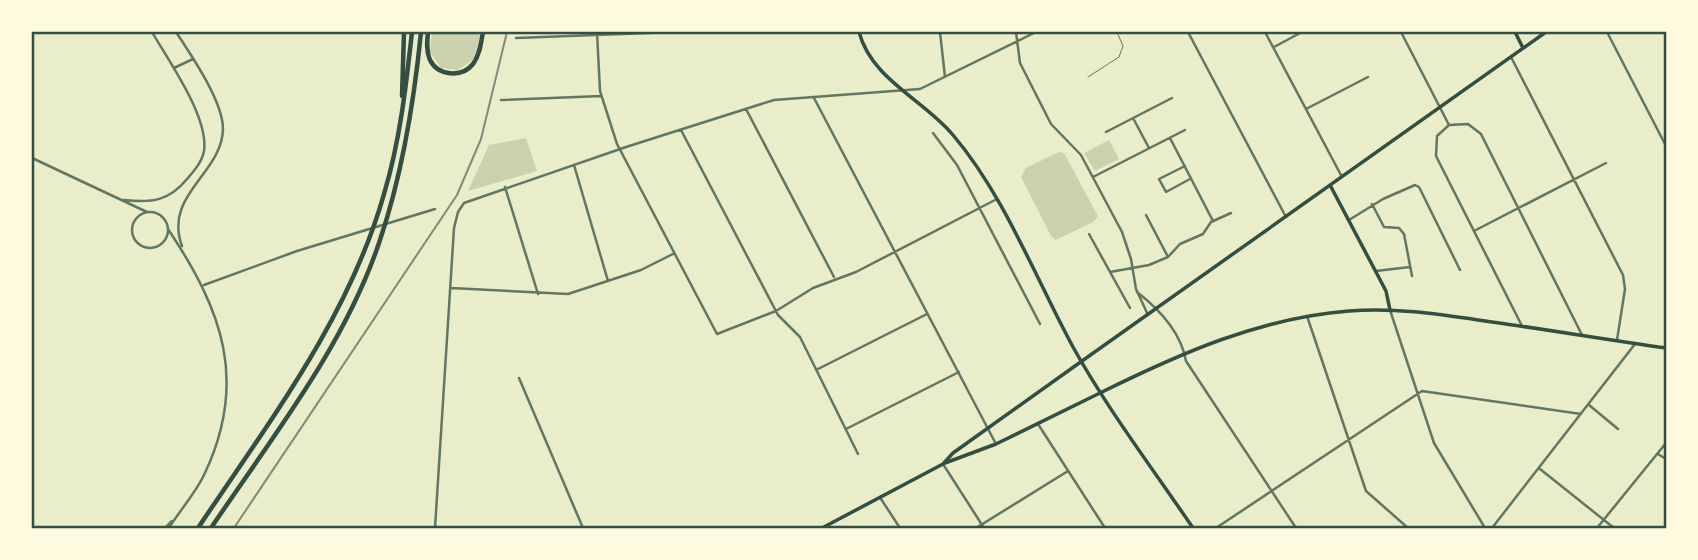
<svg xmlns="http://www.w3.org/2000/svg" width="1698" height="560" viewBox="0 0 1698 560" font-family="Georgia,serif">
<rect width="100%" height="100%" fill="#e9edc9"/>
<path fill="#cad2ad" d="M432 32H481L474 59 458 70 441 68 430 52Z
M526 138 537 171 468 191 489 145Z
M1109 140 1119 159 1095 171 1084 153Z
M1059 152 1064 153 1098 216 1093 222 1056 240 1051 236 1021 177 1026 168Z"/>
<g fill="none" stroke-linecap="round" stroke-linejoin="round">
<path stroke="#617663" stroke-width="1" d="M1088 77 1119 57 1123 46 1117 32"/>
<path stroke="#617663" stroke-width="2.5" d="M176 32C191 55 223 101 223 129 222 174 163 195 182 246
M597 32 600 91 617 144 717 334 776 311 813 288 856 272 995 200
M940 32 945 77
M1016 32 1020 63 1051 124 1081 155 1122 232 1131 259 1136 289 1148 315
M1188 32 1286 217
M1265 32 1342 177
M1401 32 1449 125
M1607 32 1666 146
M516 38 675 32
M1274 47 1302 32
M1511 57 1623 275 1625 289 1617 340
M174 68 193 59
M814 98 996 444
M501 100 601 96
M746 109 834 277
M1306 109 1368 77
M1133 118 1149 148
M1449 125 1468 124 1481 134 1582 335
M1449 125 1437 136 1436 156 1522 326
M681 130 778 315 800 337 858 454
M1106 132 1172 98
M933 133 957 165 1040 324
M1170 138 1213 221
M32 158 147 212
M574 165 608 281
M1185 166 1159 179 1166 192 1190 179
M1093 177 1185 130
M505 187 538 294
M124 200C152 203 169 201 187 179 194 171 202 162 204 151 209 117 168 60 152 32
M1372 204 1384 227 1399 228 1404 234 1412 276
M132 230a18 18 0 1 1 36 0a18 18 0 1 1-36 0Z
M1146 215 1168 257
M1349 220 1383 199 1415 185 1419 187 1460 270
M168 229C222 310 249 381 204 475 195 494 180 510 169 528
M1474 231 1606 163
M1089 234 1130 308
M1376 271 1410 267
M1110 272 1149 265 1168 257 1180 244 1203 234 1211 222 1231 213
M204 285 297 251 435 209
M451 288 568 294 641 270 673 254
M1137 292C1159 309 1181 333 1186 361L1296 528
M1390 310 1434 443 1485 528
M1307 316 1366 491 1408 528
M818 369 927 314
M519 378 583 528
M1589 405 1618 429
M1038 424 1105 528
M846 429 959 372
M1658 454 1666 459
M1540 469 1614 528
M881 499 900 528
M165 528 172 521
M435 528 454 228 458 212 464 203 626 147 774 100 920 89 1036 32
M976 528 1068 471
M1216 528 1422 391 1581 414
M1492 528 1635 344
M1597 528 1666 443"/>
<path stroke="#617663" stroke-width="2.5" d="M943 464 984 528"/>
<path stroke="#344e41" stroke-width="3.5" d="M1515 32 1523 48
M1330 185 1386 291 1390 310
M1082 361 1546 32
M1102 392C1181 353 1260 318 1349 311 1397 307 1444 315 1492 322 1550 330 1608 340 1666 348"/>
<path stroke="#344e41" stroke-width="3.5" d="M859 32C872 80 923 99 953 135 1004 195 1036 279 1073 347 1108 410 1153 469 1193 528
M945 463 996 444 1102 392
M822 528 943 464 953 453 1082 361"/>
<path stroke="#344e41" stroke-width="4.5" d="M428 32C427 41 426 51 430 60 438 76 462 78 473 64 480 55 481 42 483 32
M402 96 404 32
M198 528C268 423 349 318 384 194 400 141 406 86 412 32
M211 528C272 437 345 346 380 240 403 172 414 102 421 32"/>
<path stroke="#7c8e77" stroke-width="2" d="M234 528 457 195 481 139 507 32"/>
</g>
<rect width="1698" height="560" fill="none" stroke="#fefae0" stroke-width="66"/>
<rect x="33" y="33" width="1632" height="494" fill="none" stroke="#344e41" stroke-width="2.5"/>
</svg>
